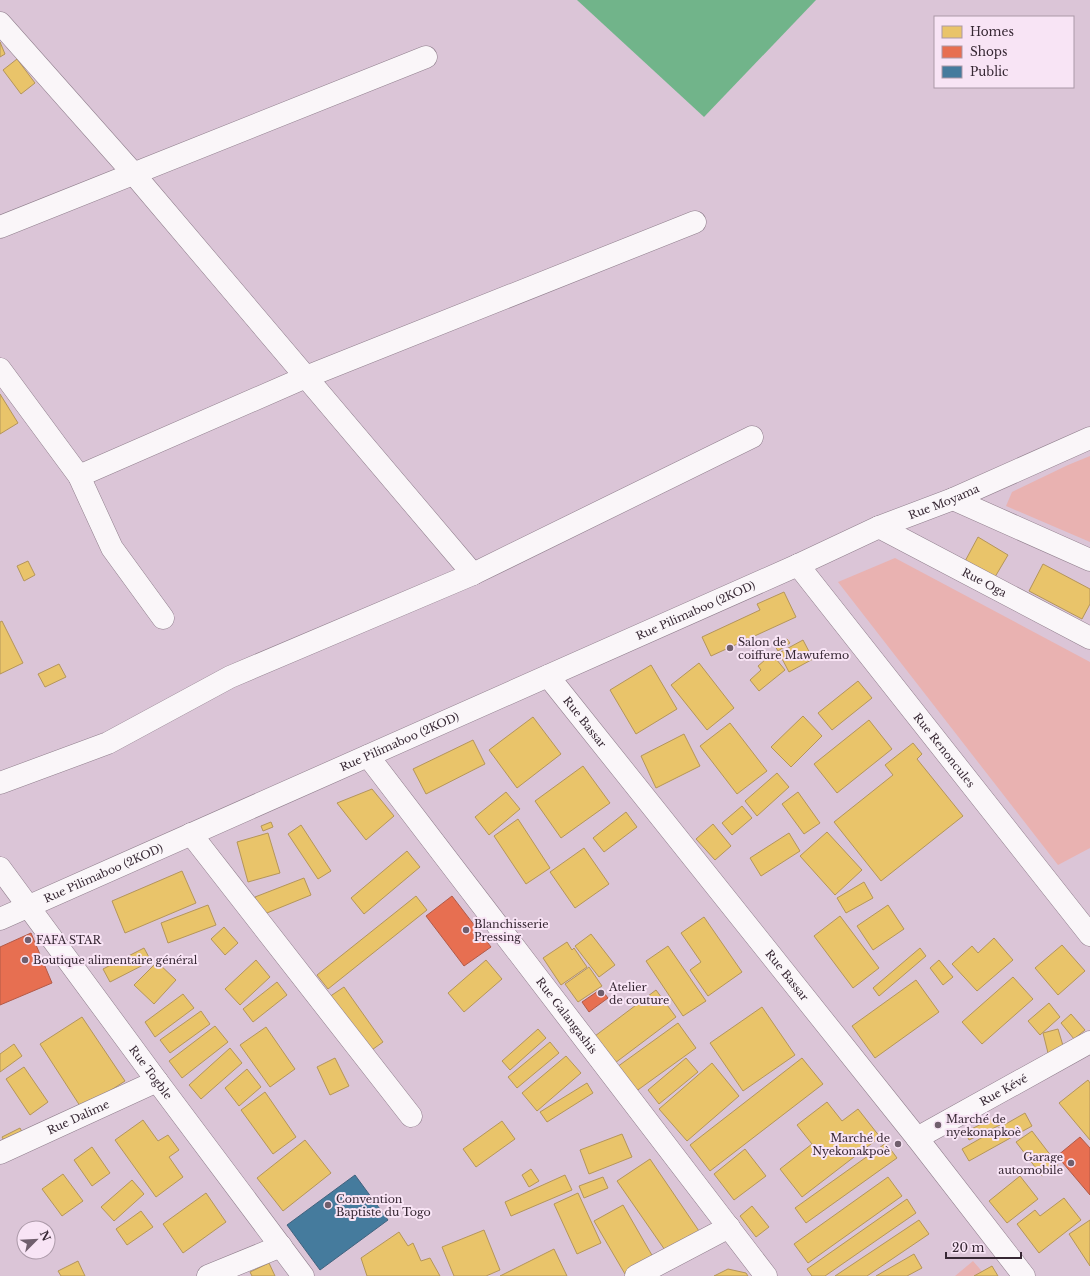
<svg xmlns="http://www.w3.org/2000/svg" width="1090" height="1276" viewBox="0 0 1090 1276" font-family="'Libre Baskerville',serif">
<rect width="100%" height="100%" fill="#dbc5d7"/>
<path fill="#e9b2b1" d="M1090 456V542L1006 506 1012 492 1068 465Z
M895 558 1090 662V848L1058 865 838 582Z
M973 1261 986 1276H955Z"/>
<path fill="#71b48a" d="M577 0H816L704 117Z"/>
<path fill="#e9c46a" stroke="#b4955a" d="M0 42 5 54 0 57Z
M17 59 35 83 21 94 3 70Z
M0 394 18 423 0 434Z
M978 537 1008 555 992 582 963 565Z
M28 561 35 575 24 581 17 566Z
M1043 564 1090 589V604L1082 619 1029 591Z
M784 592 796 617 711 656 702 637 760 610 757 604Z
M2 621 23 663 0 674V622Z
M787 639 790 643 778 651 775 646Z
M803 640 813 659 789 672 779 653Z
M772 654 785 670 759 691 750 680 761 670 758 666Z
M699 663 734 708 707 730 671 685Z
M59 664 66 677 45 687 38 674Z
M651 665 677 709 636 734 610 690Z
M858 681 872 698 832 730 818 713Z
M803 716 822 736 791 767 771 747Z
M533 717 561 754 517 788 489 750Z
M869 720 892 749 837 793 814 764Z
M730 723 767 771 737 794 700 746Z
M684 734 700 766 656 788 641 756Z
M473 740 485 764 426 794 413 769Z
M913 743 922 754 917 759 963 816 881 881 834 822 893 775 885 765Z
M583 766 610 803 561 838 535 801Z
M777 773 789 787 757 816 745 801Z
M372 789 394 816 366 840 337 803Z
M506 792 520 809 489 835 475 817Z
M798 792 820 823 804 834 782 804Z
M742 806 752 818 732 835 722 823Z
M626 812 637 827 604 852 593 838Z
M518 819 550 868 526 884 494 836Z
M271 822 273 827 263 831 261 826Z
M713 824 731 846 715 860 696 839Z
M301 825 331 871 318 879 288 834Z
M827 832 862 870 835 895 800 856Z
M268 833 280 873 248 882 237 842Z
M789 833 800 851 761 876 750 858Z
M584 848 609 884 575 908 550 872Z
M407 851 420 867 364 914 351 898Z
M182 871 196 903 125 933 112 901Z
M304 878 311 895 262 915 255 897Z
M864 882 873 898 846 913 837 898Z
M416 896 427 910 328 989 317 975Z
M208 905 216 925 168 943 161 923Z
M888 905 904 929 873 950 857 926Z
M840 916 879 968 853 988 814 936Z
M704 917 742 972 708 996 690 970 701 962 681 933Z
M224 927 238 943 225 955 211 939Z
M591 934 615 965 599 977 575 946Z
M994 938 1013 960 977 991 952 964 972 946 978 953Z
M567 942 572 950 574 948 587 967 561 985 543 958Z
M1062 945 1085 971 1058 995 1035 968Z
M668 946 706 1001 683 1016 646 961Z
M144 948 151 961 110 982 103 969Z
M920 948 926 956 879 996 873 988Z
M256 960 270 977 240 1005 225 989Z
M486 960 502 979 464 1012 448 993Z
M939 960 953 977 943 985 930 968Z
M157 962 176 980 154 1004 134 985Z
M589 967 602 986 578 1002 565 984Z
M1013 977 1033 999 982 1044 962 1022Z
M916 980 939 1012 875 1058 852 1026Z
M277 982 287 995 253 1022 243 1009Z
M344 987 383 1042 369 1052 329 997Z
M656 990 676 1017 615 1063 595 1036Z
M183 994 194 1008 155 1037 145 1022Z
M1049 1003 1060 1017 1040 1035 1028 1021Z
M762 1007 795 1055 743 1091 710 1043Z
M201 1011 210 1024 170 1053 160 1040Z
M1071 1014 1085 1030 1074 1039 1061 1023Z
M82 1017 125 1081 82 1109 40 1044Z
M678 1023 696 1048 635 1092 617 1067Z
M215 1026 228 1042 182 1078 169 1061Z
M266 1027 295 1069 270 1087 240 1045Z
M538 1029 546 1038 510 1070 502 1061Z
M1058 1029 1064 1049 1048 1053 1043 1033Z
M550 1042 559 1053 517 1088 508 1077Z
M14 1044 22 1056 0 1072V1054Z
M230 1048 242 1063 201 1099 189 1085Z
M566 1056 581 1073 537 1111 522 1093Z
M335 1058 349 1086 330 1095 317 1067Z
M686 1058 698 1072 659 1104 648 1090Z
M802 1058 823 1084 710 1171 690 1145Z
M712 1063 739 1096 687 1141 659 1109Z
M24 1067 48 1102 30 1115 6 1079Z
M247 1069 261 1087 239 1106 225 1088Z
M1088 1080 1090 1083V1140L1059 1103Z
M587 1083 593 1093 547 1122 540 1112Z
M265 1092 296 1137 273 1154 241 1110Z
M827 1102 842 1121 858 1109 880 1137 802 1197 780 1169 812 1144 797 1125Z
M1025 1113 1032 1126 969 1161 962 1149Z
M996 1117 1000 1125 969 1140 965 1132Z
M143 1120 158 1141 168 1135 179 1150 169 1157 183 1177 156 1197 115 1140Z
M502 1121 515 1139 476 1167 463 1149Z
M20 1128 25 1138 7 1146 2 1137Z
M1032 1131 1058 1165 1042 1176 1016 1142Z
M622 1134 632 1157 589 1174 580 1150Z
M305 1140 331 1173 283 1211 257 1178Z
M886 1143 897 1158 806 1223 795 1208Z
M92 1147 110 1173 92 1186 74 1160Z
M745 1149 766 1176 734 1200 714 1174Z
M650 1159 699 1231 667 1253 617 1181Z
M531 1169 539 1181 529 1187 522 1175Z
M63 1174 83 1201 62 1216 42 1189Z
M565 1175 572 1190 511 1216 505 1202Z
M1020 1176 1038 1199 1007 1223 989 1201Z
M603 1177 608 1188 584 1198 579 1186Z
M888 1177 902 1196 808 1263 794 1244Z
M132 1180 144 1194 114 1221 101 1207Z
M206 1193 226 1222 183 1253 163 1224Z
M578 1193 601 1243 577 1254 554 1204Z
M1064 1198 1081 1220 1039 1253 1017 1224 1035 1210 1040 1216Z
M907 1199 916 1213 825 1276H812L807 1269Z
M623 1205 653 1257 625 1274 594 1221Z
M752 1206 769 1227 756 1237 740 1216Z
M141 1211 153 1227 127 1245 116 1229Z
M919 1220 929 1234 867 1276H835Z
M1090 1220V1266L1069 1234Z
M484 1230 500 1270 486 1276H454L442 1247Z
M399 1232 408 1246 413 1243 421 1261 430 1258 440 1276H367L361 1258Z
M554 1249 567 1276H500Z
M914 1254 922 1268 907 1276H876Z
M78 1261 85 1276H61L58 1271Z
M269 1263 275 1276H252L250 1272Z
M992 1266 998 1276H974Z
M728 1269 746 1273 748 1276H714Z"/>
<path fill="#e76f51" stroke="#b25a48" d="M452 896 491 947 464 966 426 916Z
M31 933 52 983 0 1005V947Z
M601 989 608 998 589 1012 582 1002Z
M1080 1137 1090 1148V1195L1057 1156Z"/>
<path fill="#457b9d" stroke="#41627e" d="M355 1175 388 1220 320 1270 287 1225Z"/>
<g fill="none" stroke-linecap="round" stroke-linejoin="round">
<g stroke="#8f7e8c" stroke-width="23">
<g id="minor">
<path d="M0 23 133 173 473 574"/>
<path d="M0 227 426 57"/>
<path d="M0 369 79 476 112 548 163 618"/>
<path d="M79 476 306 377 695 222"/>
<path d="M953 499 1090 560"/>
<path id="s1" d="M879 527 1090 638"/>
<path id="s2" d="M798 565 1090 935"/>
<path id="s3" d="M548 676 917 1138 1024 1276"/>
<path id="s4" d="M368 756 766 1276"/>
<path d="M0 783 108 743 230 677 473 574 752 437"/>
<path d="M191 834 411 1116"/>
<path id="s5" d="M0 868 157 1081 303 1276"/>
<path id="s6" d="M0 919 798 565 879 527 953 499 1090 438"/>
<path id="s7" d="M917 1138 1090 1042"/>
<path id="s8" d="M0 1153 157 1081"/>
<path d="M208 1276 281 1246"/>
<path d="M636 1276 729 1227"/>
</g>
</g>
<use href="#minor" stroke="#faf6f9" stroke-width="22"/>
</g>
<g fill="#705f6d" stroke="#f8e4f5" stroke-width="1.5">
<circle cx="730" cy="648" r="4"/>
<circle cx="466" cy="930" r="4"/>
<circle cx="28" cy="940" r="4"/>
<circle cx="25" cy="960" r="4"/>
<circle cx="601" cy="993" r="4"/>
<circle cx="938" cy="1125" r="4"/>
<circle cx="898" cy="1144" r="4"/>
<circle cx="1071" cy="1163" r="4"/>
<circle cx="328" cy="1205" r="4"/>
</g>
<g text-anchor="middle" dominant-baseline="central" stroke-width="4" stroke-linejoin="round" paint-order="stroke">
<g font-size="11" fill="#372834" stroke="#f8e4f5">
<text stroke="none"><textPath href="#s6" startOffset="1032">Rue Moyama</textPath></text>
<text stroke="none"><textPath href="#s1" startOffset="119">Rue Oga</textPath></text>
<text stroke="none"><textPath href="#s6" startOffset="761">Rue Pilimaboo (2KOD)</textPath></text>
<text stroke="none"><textPath href="#s3" startOffset="59">Rue Bassar</textPath></text>
<text stroke="none"><textPath href="#s6" startOffset="437">Rue Pilimaboo (2KOD)</textPath></text>
<text stroke="none"><textPath href="#s2" startOffset="236">Rue Renoncules</textPath></text>
<text stroke="none"><textPath href="#s6" startOffset="113">Rue Pilimaboo (2KOD)</textPath></text>
<text stroke="none"><textPath href="#s3" startOffset="383">Rue Bassar</textPath></text>
<text stroke="none"><textPath href="#s4" startOffset="327">Rue Galangashis</textPath></text>
<text stroke="none"><textPath href="#s5" startOffset="254">Rue Togble</textPath></text>
<text stroke="none"><textPath href="#s7" startOffset="99">Rue Kévé</textPath></text>
<text stroke="none"><textPath href="#s8" startOffset="86">Rue Dalime</textPath></text>
</g>
<g font-size="11" fill="#372834" stroke="#f8e4f5" text-anchor="start">
<text x="738" y="642">Salon de<tspan x="738" dy="13">coiffure Mawufemo</tspan></text>
<text x="474" y="924">Blanchisserie<tspan x="474" dy="13">Pressing</tspan></text>
<text x="36" y="940">FAFA STAR</text>
<text x="33" y="960">Boutique alimentaire général</text>
<text x="609" y="987">Atelier<tspan x="609" dy="13">de couture</tspan></text>
<text x="946" y="1119">Marché de<tspan x="946" dy="13">nyekonapkoè</tspan></text>
<text x="890" y="1138" text-anchor="end">Marché de<tspan x="890" dy="13">Nyekonakpoè</tspan></text>
<text x="1063" y="1157" text-anchor="end">Garage<tspan x="1063" dy="13">automobile</tspan></text>
<text x="336" y="1199">Convention<tspan x="336" dy="13">Baptiste du Togo</tspan></text>
</g>
</g>
<rect x="934" y="16" width="140" height="72" fill="#f8e4f5" stroke="#ab99a8"/>
<rect x="942" y="26" width="20" height="12" fill="#e9c46a" stroke="#ab99a8"/>
<text x="970" y="36" font-size="12" fill="#372834">Homes</text>
<rect x="942" y="46" width="20" height="12" fill="#e76f51" stroke="#ab99a8"/>
<text x="970" y="56" font-size="12" fill="#372834">Shops</text>
<rect x="942" y="66" width="20" height="12" fill="#457b9d" stroke="#ab99a8"/>
<text x="970" y="76" font-size="12" fill="#372834">Public</text>
<g transform="translate(36 1240) rotate(66)"><circle r="19" fill="#f8e4f5" stroke="#ab99a8"/>
<path d="M0-3L7 15L0 10L-7 15Z" fill="#705f6d"/>
<text y="-6" font-size="11" font-weight="bold" text-anchor="middle" fill="#372834">N</text>
</g>
<path d="M946 1252v6h75v-6" fill="none" stroke="#372834" stroke-width="2"/>
<text x="952" y="1252" font-size="12" fill="#372834" stroke="#f8e4f5" stroke-width="3" paint-order="stroke">20 m</text>
</svg>
